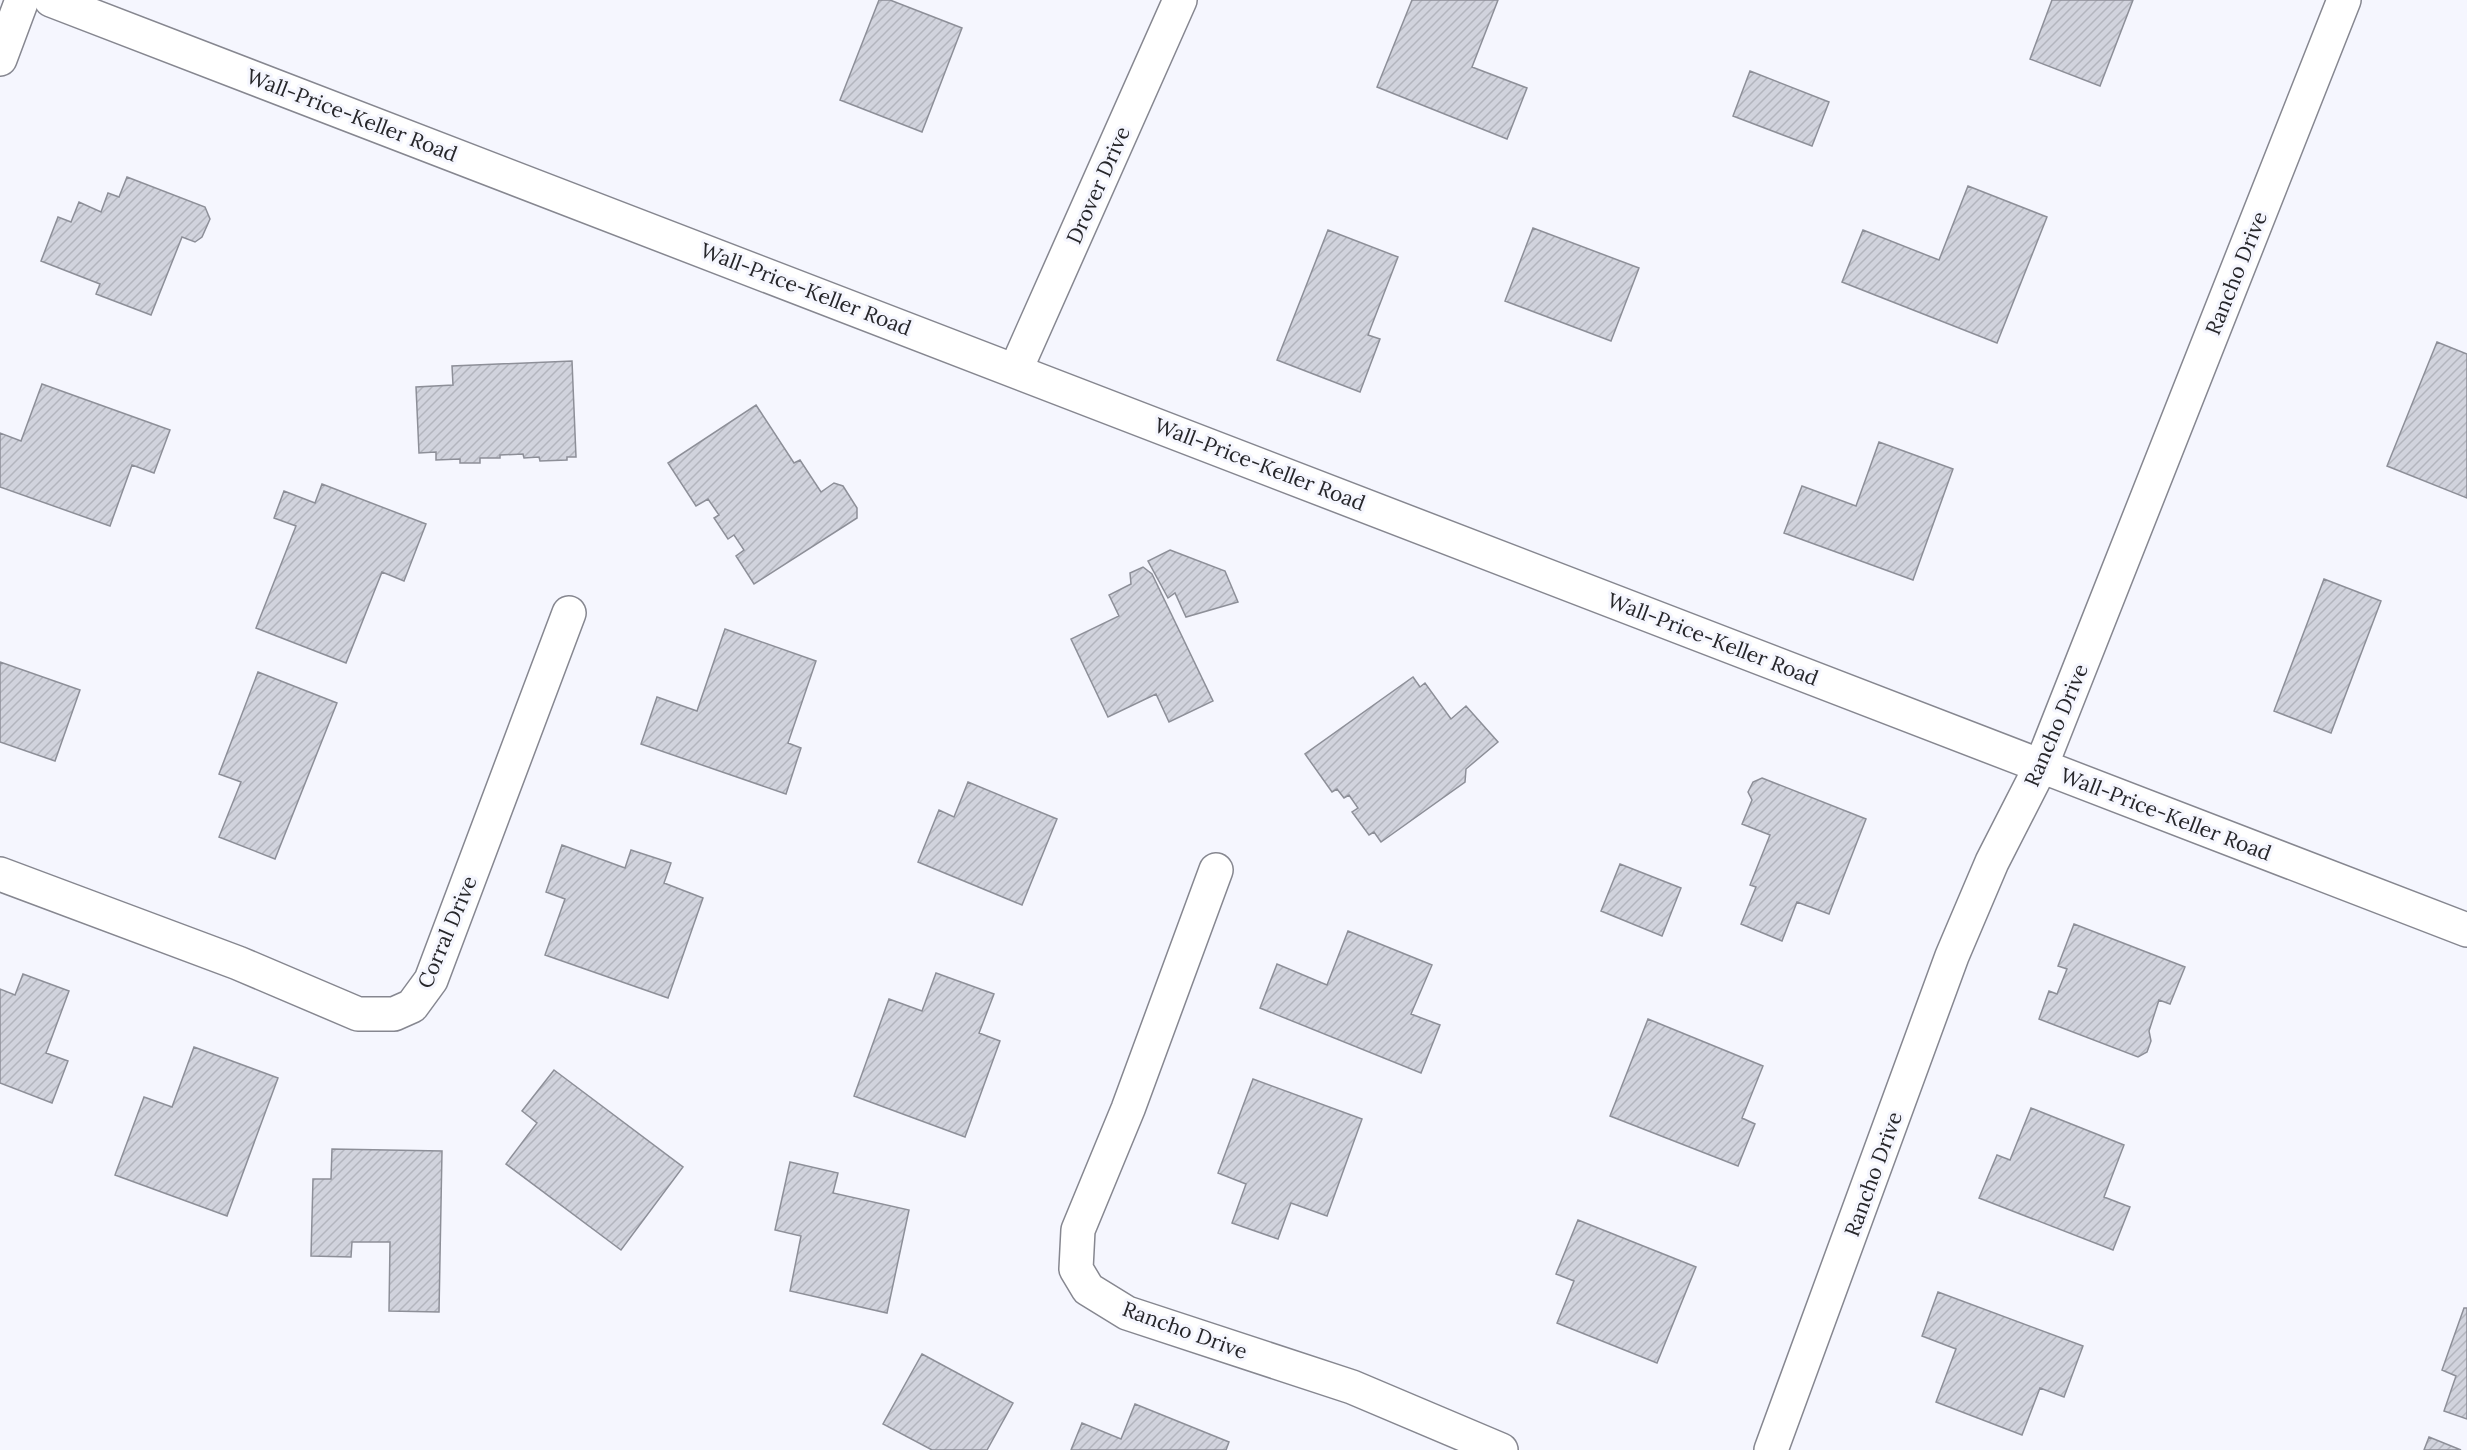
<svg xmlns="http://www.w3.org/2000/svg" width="2467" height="1450" viewBox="0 0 2467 1450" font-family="Lora,serif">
<defs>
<pattern id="building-hatch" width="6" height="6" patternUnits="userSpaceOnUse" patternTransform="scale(1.5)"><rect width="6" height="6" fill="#d1d3dd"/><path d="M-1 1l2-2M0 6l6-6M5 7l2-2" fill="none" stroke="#b3b5be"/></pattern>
</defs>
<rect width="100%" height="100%" fill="#f5f6fe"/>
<path fill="url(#building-hatch)" stroke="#8d8f98" stroke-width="1.5" d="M879 0H890L962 28 922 132 840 100Z
M1412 0H1498L1472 67 1527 88 1507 139 1377 87Z
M2052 0H2133L2100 86 2030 59Z
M1750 71 1829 102 1812 146 1733 116Z
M127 177 205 207 210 219 202 237 195 242 182 237 151 315 96 294 100 284 41 261 58 217 71 222 79 202 101 212 108 193 119 197Z
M1968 186 2047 217 1997 343 1842 282 1863 230 1939 260Z
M1533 228 1639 268 1611 341 1505 301Z
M1328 230 1398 257 1368 335 1380 339 1360 392 1277 360Z
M2437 342 2467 354V498L2387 466Z
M572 361 576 457H567V460L540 461 539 457 524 458 523 454 500 455V458H480V463H460V459L436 460V452L419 453 416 387 453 385 452 366Z
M42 384 170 430 154 473 132 465 110 526 0 487V433L21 441Z
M756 405 794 463 800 460 821 492 834 483 843 486 857 508V518L754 584 736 556 744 550 734 535 728 539 714 518 719 515 708 499 696 506 668 463Z
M1879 442 1953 469 1913 580 1784 533 1802 486 1856 506Z
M322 484 426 524 404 581 382 572 346 663 256 628 296 526 274 518 284 491 315 503Z
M1170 550 1225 571 1238 602 1186 617 1175 593 1168 598 1148 561Z
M1143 567 1152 574 1213 701 1169 722 1156 694 1108 717 1071 639 1119 616 1109 595 1131 584 1130 573Z
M2324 579 2381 601 2331 733 2274 711Z
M725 629 816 661 788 743 801 748 786 794 641 744 657 697 697 711Z
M0 662 80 690 55 761 0 742Z
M258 672 337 703 275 859 219 837 241 782 219 774Z
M1413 677 1420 687 1425 683 1451 719 1466 706 1498 742 1466 769 1465 782 1381 842 1374 832 1369 835 1352 812 1358 808 1349 795 1344 798 1337 789 1332 792 1305 754Z
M1762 778 1866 819 1829 914 1797 902 1782 941 1741 924 1756 887 1750 885 1770 835 1742 824 1752 800 1748 792 1753 782Z
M968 782 1057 819 1022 905 918 862 939 810 954 817Z
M562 845 625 868 631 850 671 863 664 883 703 898 668 998 545 955 565 899 546 892Z
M1620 864 1681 888 1662 936 1601 911Z
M2074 924 2185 967 2170 1004 2159 1000 2149 1031 2151 1041 2147 1052 2138 1057 2039 1019 2049 991 2057 994 2067 969 2058 966Z
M1348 931 1432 965 1411 1014 1440 1025 1421 1073 1260 1008 1277 964 1327 985Z
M936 973 994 994 979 1033 1000 1041 965 1137 854 1096 889 999 922 1011Z
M23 974 69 991 46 1053 68 1061 52 1103 0 1083V989L15 995Z
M1648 1019 1763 1066 1742 1118 1755 1124 1738 1166 1610 1116Z
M194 1047 278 1078 227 1216 115 1175 144 1097 172 1107Z
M554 1070 683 1167 621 1250 506 1164 537 1123 522 1111Z
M1253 1079 1362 1119 1327 1216 1291 1203 1278 1239 1232 1223 1246 1184 1218 1173Z
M2031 1108 2124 1145 2104 1197 2130 1207 2113 1250 1979 1198 1997 1155 2010 1160Z
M332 1149 442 1151 439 1312 389 1311 390 1242H352L351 1257 311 1256 313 1179H331Z
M790 1162 838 1173 833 1193 909 1210 887 1313 790 1291 801 1236 775 1230Z
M1578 1220 1696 1267 1657 1363 1557 1323 1574 1281 1556 1274Z
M1938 1292 2083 1346 2064 1397 2040 1388 2022 1435 1936 1402 1956 1349 1922 1336Z
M2464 1308H2467V1419L2444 1411 2456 1376 2442 1370Z
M922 1354 1013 1403 987 1450H932L883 1424Z
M1135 1404 1229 1442 1226 1450H1071L1082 1423 1121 1439Z
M2429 1437 2461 1450H2424Z"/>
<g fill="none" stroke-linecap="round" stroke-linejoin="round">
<g stroke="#868790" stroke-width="36">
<path id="minor" d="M0 59 22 0
M1016 369 1180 0
M1216 870 1128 1109 1078 1230 1076 1269 1088 1289 1127 1313 1352 1387 1501 1450
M0 874 238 963 358 1014H394L412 1006 431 980 569 613
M1771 1450 1952 956 1992 862 2041 766 2344 0"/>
</g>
<g stroke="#868790" stroke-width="36">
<path id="tertiary" d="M51 0 2467 930"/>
</g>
<use href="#minor" stroke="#fff" stroke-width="33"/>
<use href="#tertiary" stroke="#fff" stroke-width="33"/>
</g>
<g text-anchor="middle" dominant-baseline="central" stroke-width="6" stroke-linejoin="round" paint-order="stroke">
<g font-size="21" fill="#26262a" stroke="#f5f6fe">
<text transform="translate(352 115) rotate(21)">Wall-Price-Keller Road</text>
<text transform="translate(1098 185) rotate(-66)">Drover Drive</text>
<text transform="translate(2236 273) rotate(-68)">Rancho Drive</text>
<text transform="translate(806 289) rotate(21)">Wall-Price-Keller Road</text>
<text transform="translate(1260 464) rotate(21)">Wall-Price-Keller Road</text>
<text transform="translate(1713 639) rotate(21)">Wall-Price-Keller Road</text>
<text transform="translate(2056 725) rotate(-67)">Rancho Drive</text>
<text transform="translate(2166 814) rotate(21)">Wall-Price-Keller Road</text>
<text transform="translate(447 932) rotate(-67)">Corral Drive</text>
<text transform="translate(1873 1174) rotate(-70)">Rancho Drive</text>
<text transform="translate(1185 1330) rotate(20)">Rancho Drive</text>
</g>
</g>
</svg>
